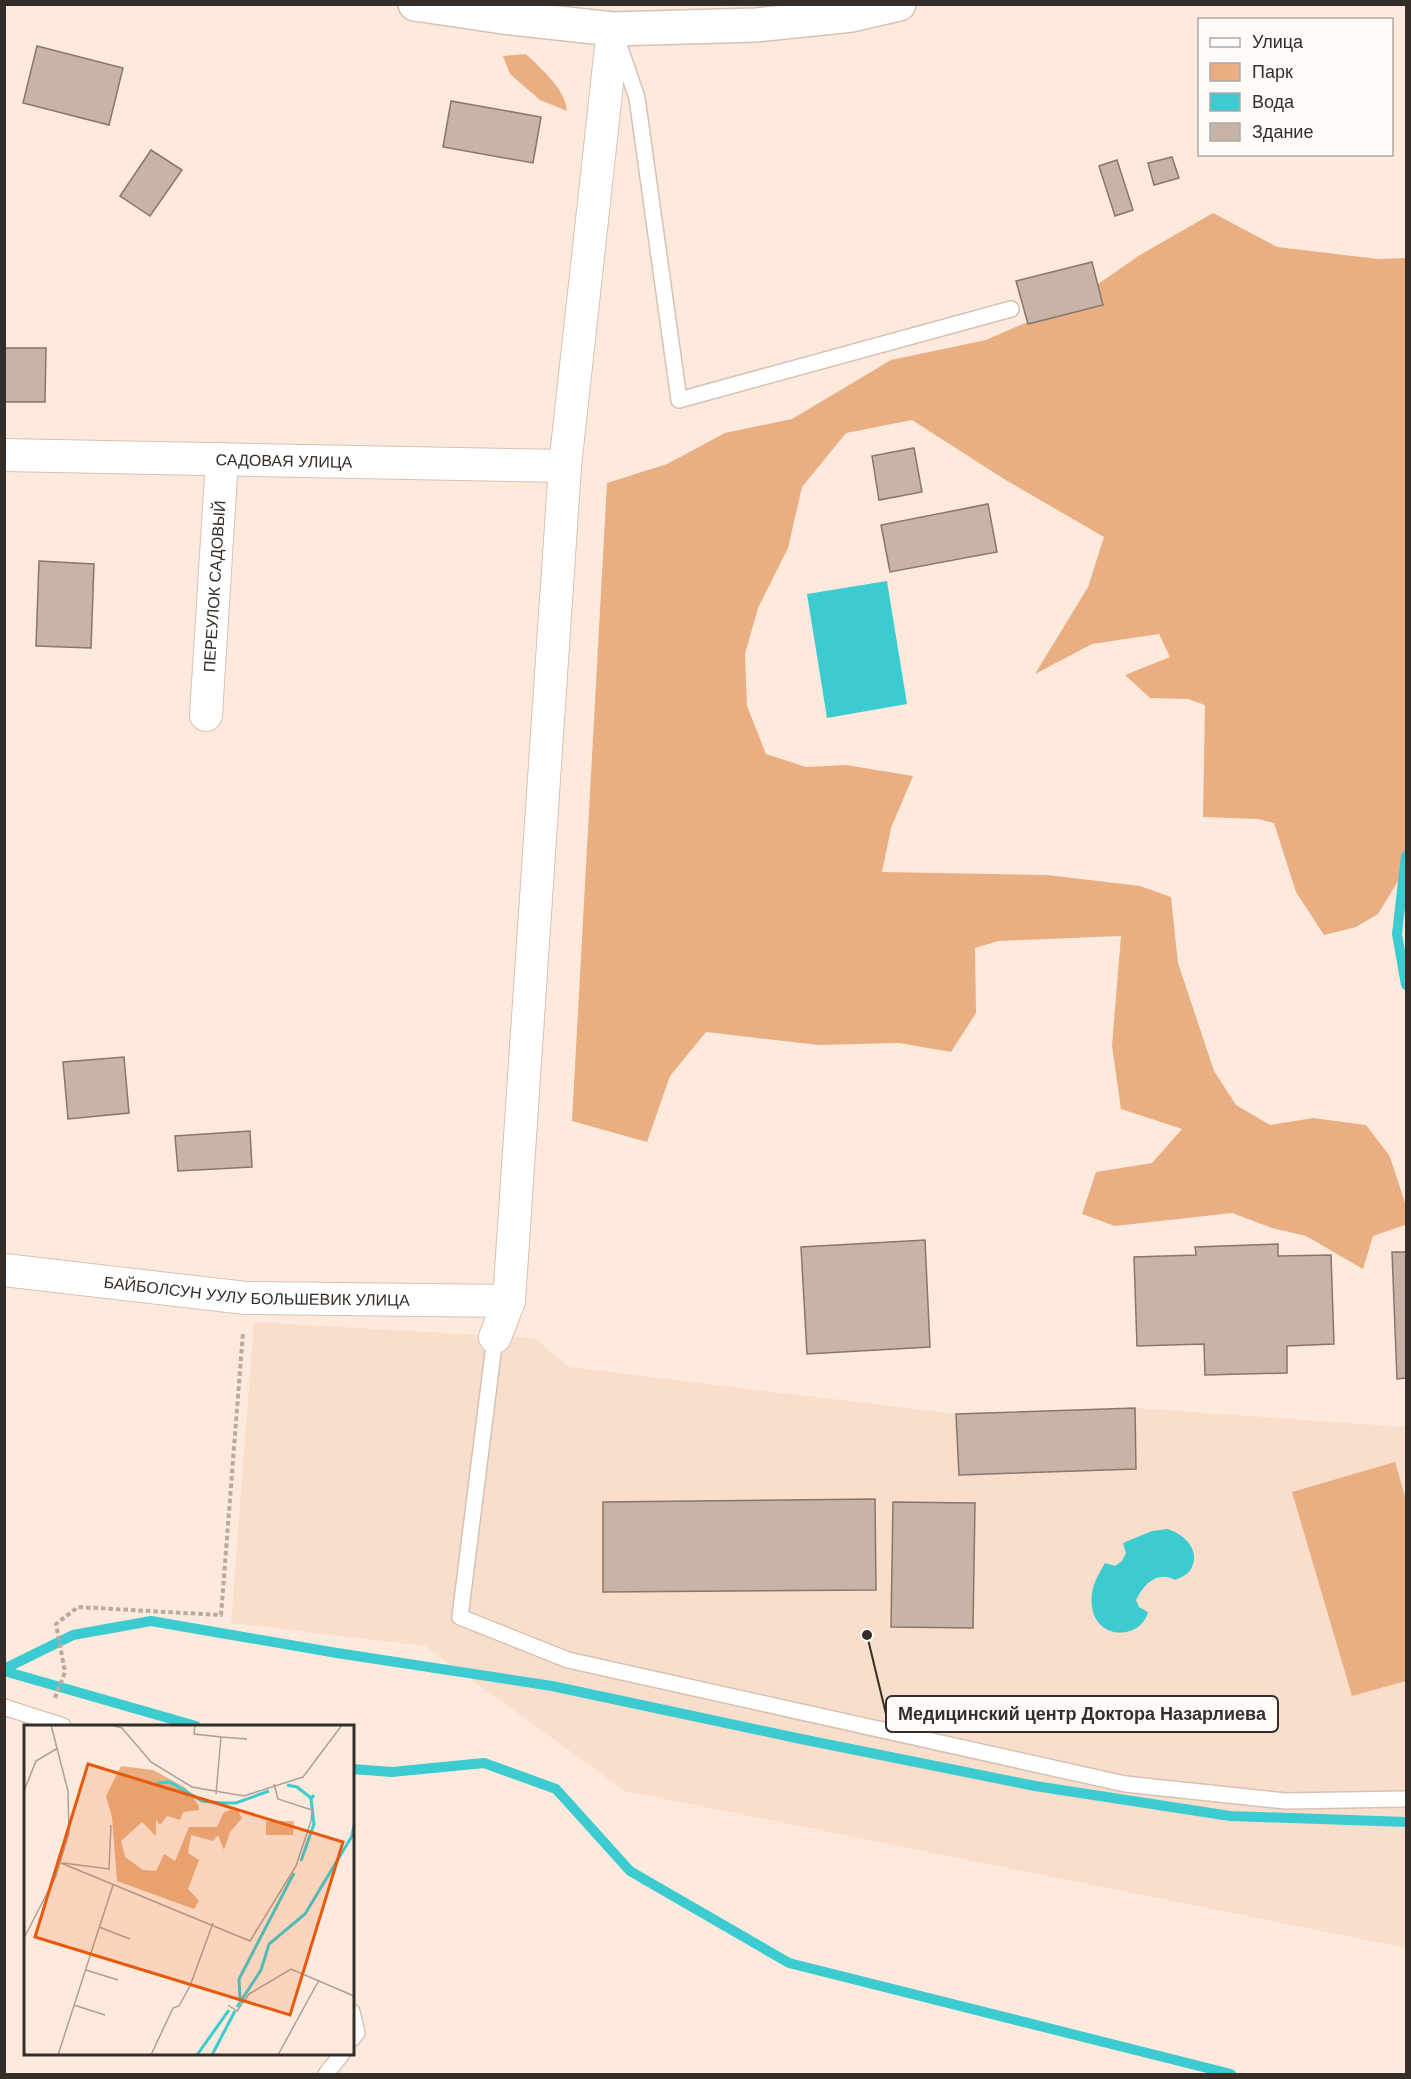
<svg xmlns="http://www.w3.org/2000/svg" width="1411" height="2079" viewBox="0 0 1411 2079" font-family="Helvetica,sans-serif">
<rect width="100%" height="100%" fill="#feeadc"/>
<path fill="#f9decc" d="M254 1322 534 1338 569 1367 956 1414 1135 1408 1406 1427V1948L625 1791 425 1646 231 1623Z"/>
<path fill="#e9ae82" d="M526 54C542 70 565 88 567 111L540 100 510 74 503 56Z
M1213 213 1277 247 1378 259 1406 258V868L1378 914 1356 927 1324 935 1296 892 1274 823 1258 819 1203 817 1205 705 1188 699 1150 698 1125 675 1170 657 1159 634 1092 644 1035 674 1088 587 1104 537 1004 479 912 420 846 433 802 487 788 548 758 608 745 654 747 706 766 754 806 767 846 765 913 776 891 828 882 872 1047 875 1140 886 1171 897 1178 963 1214 1071 1236 1105 1270 1125 1313 1118 1366 1125 1389 1155 1393 1166 1406 1206 1405 1225 1373 1236 1363 1269 1306 1236 1272 1228 1232 1213 1115 1226 1082 1214 1096 1172 1152 1163 1182 1129 1121 1109 1112 1046 1121 936 998 941 975 948 976 1013 951 1052 899 1043 818 1045 706 1032 670 1076 647 1142 572 1121 607 483 667 464 725 433 792 419 891 360 986 340 1069 304 1140 255Z
M1395 1462 1406 1500V1681L1352 1696 1292 1492Z"/>
<path fill="#3bcbd0" d="M887 581 907 704 827 718 807 594Z
M1167 1529C1186 1534 1204 1554 1188 1573 1185 1576 1179 1578 1175 1580 1157 1570 1144 1584 1136 1600L1139 1607 1148 1612C1141 1642 1086 1642 1092 1593 1093 1583 1100 1572 1105 1563L1115 1566 1122 1561 1126 1553 1123 1543 1152 1531Z"/>
<g fill="none" stroke-linecap="round" stroke-linejoin="round">
<path stroke="#3bcbd0" stroke-width="10" d="M1406 856 1397 934 1406 985
M4 1669 73 1635 151 1621 337 1653 552 1686 801 1739 1035 1786 1230 1816 1406 1822
M4 1671 196 1726
M352 1769 392 1772 484 1763 556 1789 630 1871 789 1963 1231 2074"/>
</g>
<path fill="#c7b4a7" stroke="#88766a" stroke-width="1.5" d="M37 46 123 68 109 125 23 103Z
M451 101 541 117 533 163 443 147Z
M151 150 182 170 150 216 120 196Z
M1172 157 1179 178 1154 185 1148 163Z
M1117 160 1133 210 1115 216 1099 166Z
M1092 262 1103 305 1028 324 1016 281Z
M4 348H46L45 402H4Z
M914 448 922 492 879 500 872 456Z
M988 504 997 552 890 572 881 525Z
M39 561 94 564 91 648 36 646Z
M124 1057 129 1113 68 1119 63 1062Z
M250 1131 252 1167 178 1171 175 1136Z
M925 1240 930 1347 807 1354 801 1247Z
M1278 1244V1256L1331 1255 1334 1344 1287 1346V1373L1205 1375 1204 1344 1137 1346 1134 1257 1196 1255 1195 1247Z
M1392 1252H1406V1378L1397 1379Z
M1135 1408 1136 1469 959 1475 956 1414Z
M875 1499 876 1590 603 1592V1502Z
M893 1502 975 1503 973 1628 891 1627Z"/>
<g fill="none" stroke-linecap="round" stroke-linejoin="round">
<g stroke="#d5c2b4" stroke-width="18">
<path id="service" d="M619 45 637 98 679 400 1011 309
M495 1337 460 1617 568 1660 1125 1784 1285 1801 1406 1799
M4 1707 63 1726
M352 2012 357 2033 352 2039
M326 2074 342 2054"/>
</g>
<g stroke="#d5c2b4" stroke-width="34">
<g id="minor">
<path id="s1" d="M4 455 565 466"/>
<path id="s2" d="M206 715 222 459"/>
<path id="s3" d="M4 1270 246 1298 509 1301"/>
<path d="M495 1337 509 1301 565 466 613 29"/>
</g>
</g>
<g stroke="#d5c2b4" stroke-width="36">
<path id="secondary" d="M415 4 503 17 613 29 756 25 852 15 899 4"/>
</g>
<path stroke="#b9a99e" stroke-width="4" stroke-dasharray="4.5 3" stroke-linecap="butt" d="M55 1698 65 1672 56 1624 78 1607 221 1615 243 1332"/>
<use href="#service" stroke="#fff" stroke-width="15"/>
<use href="#minor" stroke="#fff" stroke-width="32"/>
<use href="#secondary" stroke="#fff" stroke-width="33"/>
</g>
<g text-anchor="middle" dominant-baseline="central" stroke-width="6" stroke-linejoin="round" paint-order="stroke">
<g font-size="16" fill="#352e28" stroke="#fffbf8">
<text stroke="none"><textPath href="#s1" startOffset="280">САДОВАЯ УЛИЦА</textPath></text>
<text stroke="none"><textPath href="#s2" startOffset="129">ПЕРЕУЛОК САДОВЫЙ</textPath></text>
<text stroke="none"><textPath href="#s3" startOffset="254">БАЙБОЛСУН УУЛУ БОЛЬШЕВИК УЛИЦА</textPath></text>
</g>
</g>
<g transform="translate(24 1725)">
<rect width="330" height="330" fill="#feeadc"/>
<path d="M97 41 129 45 162 63 175 81V85L159 87 156 95 143 91 136 100 132 94V111L118 97 97 116 101 132 119 145 132 146 140 129 151 136 165 102H193L200 87 206 85 214 86 218 93 206 107 200 125 194 110 189 116 167 110 164 128 175 135 164 164 175 176 170 184 93 156 88 92 82 71ZM242 96H270L269 110H242Z" fill="#e9ae82"/>
<path fill="none" stroke="#3bcbd0" stroke-width="3" d="M133 58 146 57 178 76 199 78H212L245 66M263 60 273 62 287 73M277 136 290 99 287 74 290 70M216 274 215 254 270 148M213 282 237 245 245 219 281 189 328 111 330 100M173 330 205 285M188 330 211 286"/>
<path fill="none" stroke="#ae9f94" stroke-width="1.5" d="M87 0 98 3 127 37 168 62 220 71 279 52 318 0M171 0 170 9 197 12 192 69M197 12 223 14M0 66 12 36 34 23M37 138 226 216 272 141 287 96 288 85 254 74 250 59M39 138 85 144 87 100M75 202 106 214M0 213 32 151 45 108 44 66 27 0M62 245 94 255M50 280 81 290M204 280 213 286 225 269 267 244 330 271M34 330 89 160M127 330 149 283 155 281 166 261 189 198M254 330 295 255"/>
<path fill="#e8590c" fill-opacity="0.15" stroke="#e8590c" stroke-width="3" d="M64 39 319 117 266 290 11 212Z"/>
<rect width="330" height="330" fill="none" stroke="#352e28" stroke-width="3"/>
</g>
<path fill="none" stroke="#352e28" stroke-width="2" d="M867 1635L886 1714"/>
<circle fill="#352e28" stroke="#fffbf8" stroke-width="2" cx="867" cy="1635" r="6"/>
<rect fill="#fffbf8" stroke="#352e28" stroke-width="2" x="886" y="1696" width="392" height="36" rx="6"/>
<g font-size="18" text-anchor="middle" font-weight="bold" fill="#352e28">
<text x="1082" y="1720">Медицинский центр Доктора Назарлиева</text>
</g>
<rect width="1411" height="2079" fill="none" stroke="#352e28" stroke-width="12"/>
<rect x="1198" y="18" width="195" height="138" fill="#fffbf8" stroke="#aea9a5" stroke-width="1.5"/>
<rect x="1210" y="38" width="30" height="9" fill="#ffffff" stroke="#aea9a5" stroke-width="1.5"/>
<text x="1252" y="48" font-size="18" fill="#352e28">Улица</text>
<rect x="1210" y="63" width="30" height="18" fill="#e9ae82" stroke="#aea9a5" stroke-width="1.5"/>
<text x="1252" y="78" font-size="18" fill="#352e28">Парк</text>
<rect x="1210" y="93" width="30" height="18" fill="#3bcbd0" stroke="#aea9a5" stroke-width="1.5"/>
<text x="1252" y="108" font-size="18" fill="#352e28">Вода</text>
<rect x="1210" y="123" width="30" height="18" fill="#c7b4a7" stroke="#aea9a5" stroke-width="1.5"/>
<text x="1252" y="138" font-size="18" fill="#352e28">Здание</text>
</svg>
